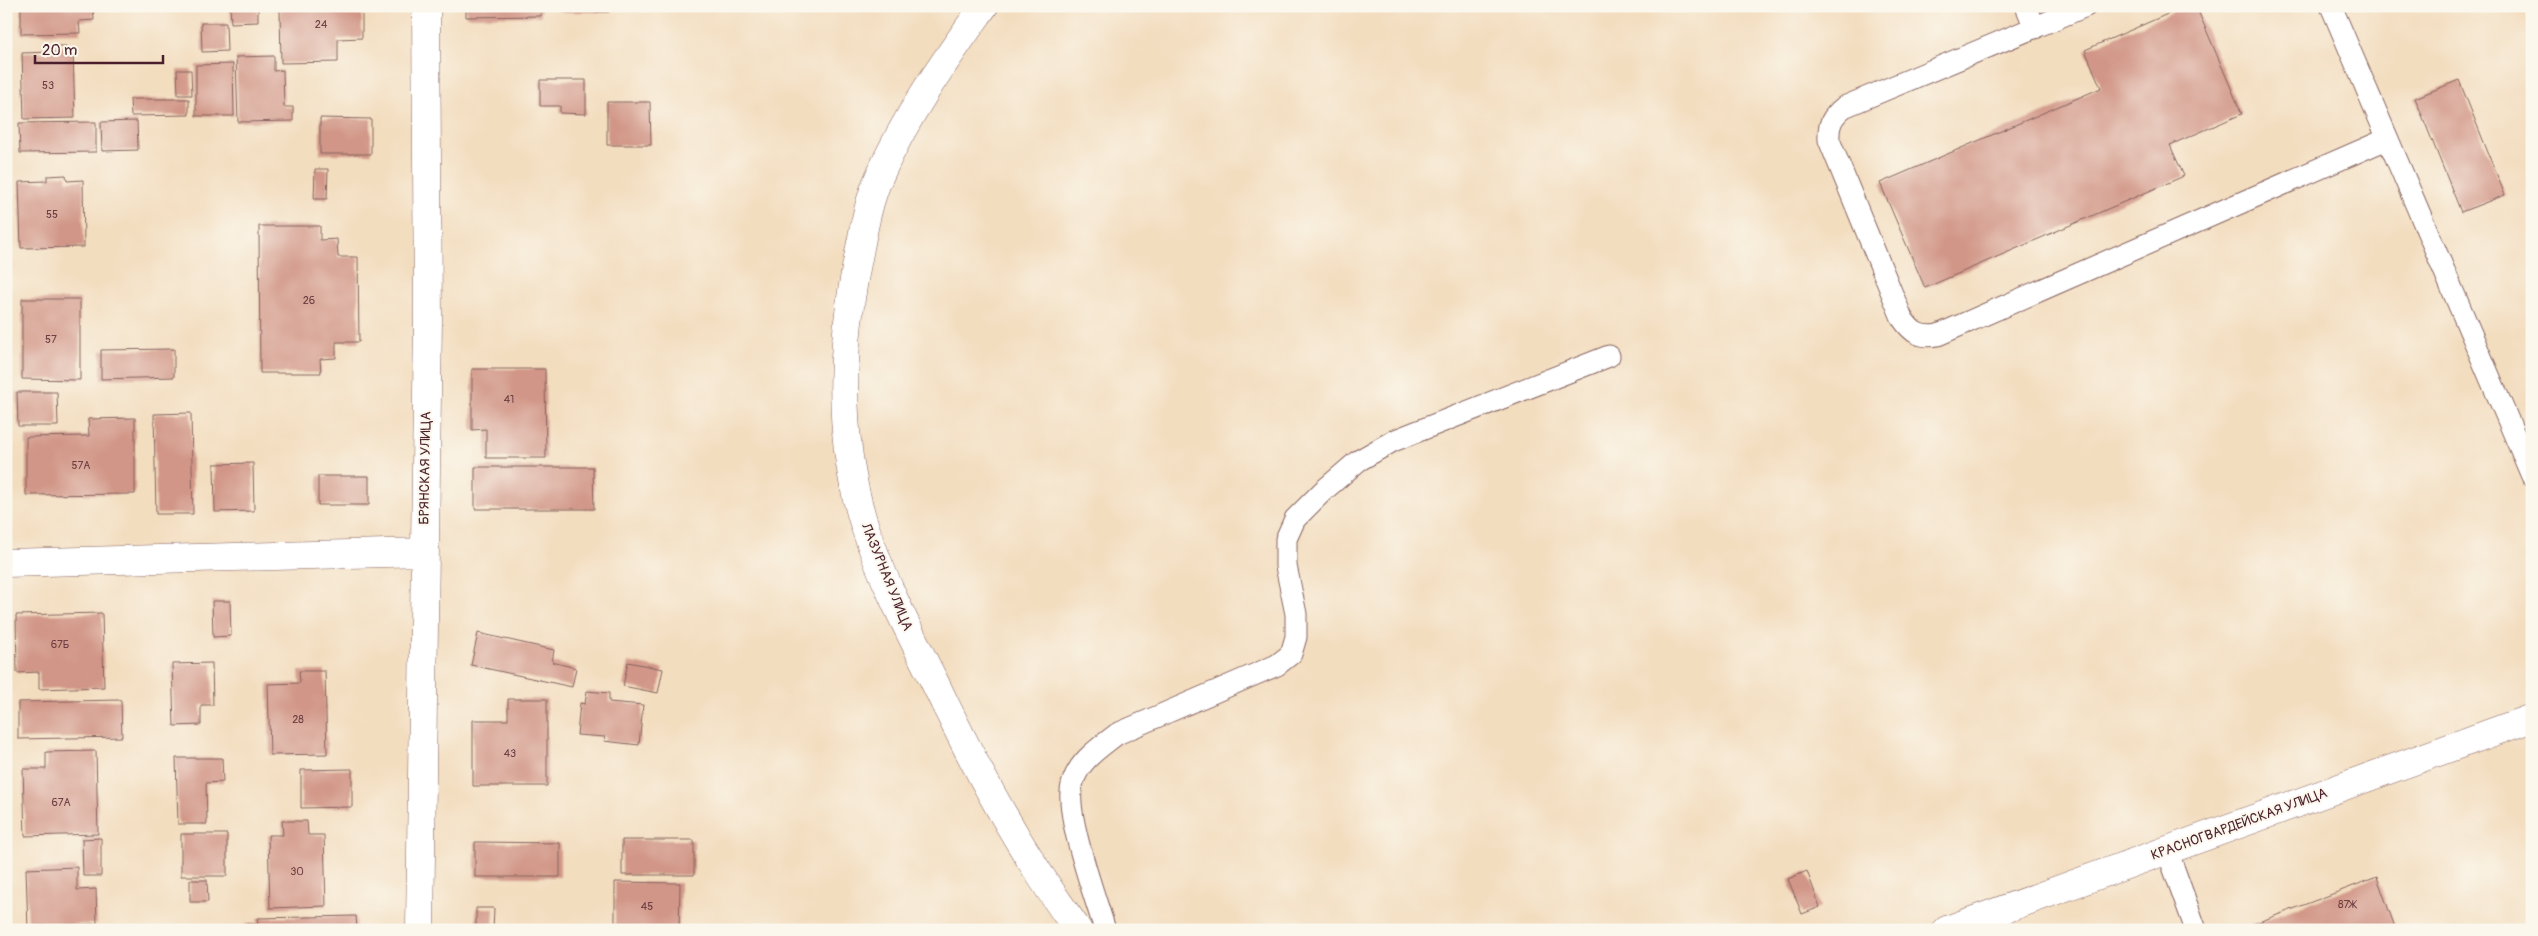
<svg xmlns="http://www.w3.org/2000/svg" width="2538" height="936" viewBox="0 0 2538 936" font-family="Pangolin,sans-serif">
<rect width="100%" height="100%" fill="#fbf7ec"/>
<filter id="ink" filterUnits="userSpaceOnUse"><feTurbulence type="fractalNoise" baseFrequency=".02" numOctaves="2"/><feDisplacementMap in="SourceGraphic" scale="10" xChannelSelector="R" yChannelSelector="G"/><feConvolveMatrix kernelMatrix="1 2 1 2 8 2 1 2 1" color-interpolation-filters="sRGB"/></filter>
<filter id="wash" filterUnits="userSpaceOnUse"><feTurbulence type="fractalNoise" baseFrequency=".0096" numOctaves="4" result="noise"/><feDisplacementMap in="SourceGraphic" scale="20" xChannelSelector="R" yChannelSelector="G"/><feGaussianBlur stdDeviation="1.12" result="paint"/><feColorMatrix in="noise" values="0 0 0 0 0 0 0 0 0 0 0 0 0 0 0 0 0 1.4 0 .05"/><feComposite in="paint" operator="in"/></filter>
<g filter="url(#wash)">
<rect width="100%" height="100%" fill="#f3ddbf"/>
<g id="blocks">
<path fill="#d19687" d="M21 6H93L94 20 79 21 80 33 21 34Z
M230 6H258V22L231 23Z
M272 6H362V38L338 39V62L281 63 280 9H272Z
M466 6H541V16L466 17Z
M562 6H609V12H562Z
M2186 6H2196L2242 114 2170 145 2184 176 1925 288 1880 183 2101 88 2085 50Z
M201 23H226L227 51 202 52Z
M51 46H66L65 52H73L75 118 24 119 22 53 51 52Z
M274 56V71L283 70 284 107H293V121L238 122 236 57Z
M233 64 234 116H196V65Z
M177 70H191L192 95H178Z
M540 80H586V114L560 113V106H540Z
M2459 80 2505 195 2461 212 2415 98Z
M130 99H189V115L131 116Z
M607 102H650L651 145H607Z
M320 118 371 119V154H320Z
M137 121 138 150 102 151 101 122Z
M96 122V152L20 153 19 123Z
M315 169H328L327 199H314Z
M66 175 67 181 83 180 84 247 21 248 19 182 47 181V176Z
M259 226H320V240L337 239 338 257H358L359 342H336V358L320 359 321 373H260Z
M22 299H80V380L22 379Z
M174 349V377L101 379V350Z
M472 369H545L546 458H486V429L472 430Z
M17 392H57L58 426H18Z
M191 413 193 514H156L154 414Z
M135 418V494L26 495V437L89 436 88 419Z
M253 463 254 511 215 512 214 464Z
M475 467H593L594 509H475Z
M318 476H369V505H318Z
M212 601H230L231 636 213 637Z
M102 613 104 687 39 689V672L17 673 16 615Z
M478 633 554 650 552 662 576 668 572 687 471 665Z
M628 662 663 669 658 693 623 686Z
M212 663 213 705H201V725L174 726 172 664Z
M299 671H325L327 754 270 755 268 684 300 683Z
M587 691 609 693V702L643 705 639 745 604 741 605 737 577 735 580 703 585 704Z
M508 699H547V786H473V720H508Z
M121 700 122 737 18 739V702Z
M96 751 98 834 25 836 23 769H46V752Z
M176 758H222L223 782 206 783 207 824H178Z
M352 769V807L301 808V770Z
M282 821H307L308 835H324L326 906 270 908 268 835H283Z
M181 834H227V876H181Z
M101 838V876H83L82 839Z
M622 840H694V875H622Z
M475 842 560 843V877H475Z
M77 867V890L96 889 97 924 39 926 40 930H28L26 869Z
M1807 871 1820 907 1802 914 1788 879Z
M2377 877 2396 930H2238Z
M190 880H207L208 902H190Z
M615 882 680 883 679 930H615Z
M476 908H494L493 930H476Z
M356 916 357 930H246L245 924H258L257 918Z"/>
</g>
</g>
<g filter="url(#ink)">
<use href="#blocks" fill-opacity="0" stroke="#85625f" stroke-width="1"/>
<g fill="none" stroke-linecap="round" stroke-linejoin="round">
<g stroke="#85625f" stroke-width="23">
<path id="service" d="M2026 6 2035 28
M2086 6 1844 107C1832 117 1828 124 1829 140L1902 318C1912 333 1920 338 1938 335L2387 139
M2331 6 2532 476
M2167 850 2196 930
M1105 930C1096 899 1064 813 1072 785 1078 761 1099 748 1117 734L1277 665 1291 654 1296 637V614L1286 566V539L1295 519 1323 491 1358 461 1393 441 1609 356"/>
</g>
<g stroke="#85625f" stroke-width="29">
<path id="minor" d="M984 6C945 61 907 113 880 175 869 199 864 227 859 253 840 345 836 440 866 530 884 583 910 633 935 683 976 769 1021 853 1078 930
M6 563 424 552
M420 930 428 317 426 6"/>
</g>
<g stroke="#85625f" stroke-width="29">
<path id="tertiary" d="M1947 930 2532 718"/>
</g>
<use href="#service" stroke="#fff" stroke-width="21"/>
<use href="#minor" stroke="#fff" stroke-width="28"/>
<use href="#tertiary" stroke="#fff" stroke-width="28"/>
</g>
</g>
<g text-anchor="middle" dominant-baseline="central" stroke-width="4" stroke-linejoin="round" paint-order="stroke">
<g font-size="11" fill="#6c3d42">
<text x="321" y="24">24</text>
<text x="48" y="85">53</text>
<text x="52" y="214">55</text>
<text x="309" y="300">26</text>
<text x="51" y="339">57</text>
<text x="509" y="399">41</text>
<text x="81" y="465">57А</text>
<text x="60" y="644">67Б</text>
<text x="298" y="719">28</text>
<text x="510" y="753">43</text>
<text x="61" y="802">67А</text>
<text x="297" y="871">30</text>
<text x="2347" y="904">87Ж</text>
<text x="647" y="906">45</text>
</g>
<g font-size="14" fill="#4a1f2b" stroke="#fbf7ec">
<text transform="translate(425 468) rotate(-89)">БРЯНСКАЯ УЛИЦА</text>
<text transform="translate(887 577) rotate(68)">ЛАЗУРНАЯ УЛИЦА</text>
<text transform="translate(2239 824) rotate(-20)">КРАСНОГВАРДЕЙСКАЯ УЛИЦА</text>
</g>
</g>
<rect width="2538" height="936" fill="none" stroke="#fbf7ec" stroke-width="25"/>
<path d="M35 55v8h128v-8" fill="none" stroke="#4a1f2b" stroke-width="2.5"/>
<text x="42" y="55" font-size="15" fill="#4a1f2b" stroke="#fbf7ec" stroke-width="4" paint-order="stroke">20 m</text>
</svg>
